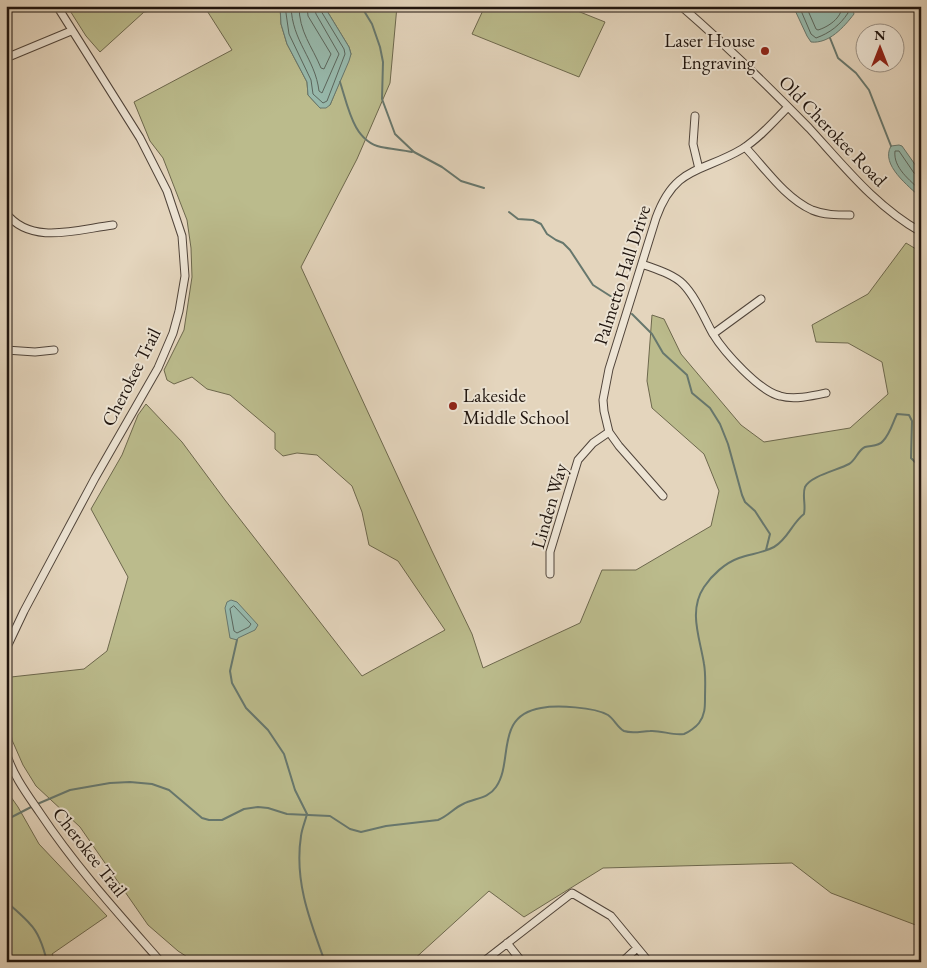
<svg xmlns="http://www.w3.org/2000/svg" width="927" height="968" viewBox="0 0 927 968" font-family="'EB Garamond',serif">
<rect width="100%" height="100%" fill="#e4d5bd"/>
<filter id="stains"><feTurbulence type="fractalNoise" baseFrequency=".004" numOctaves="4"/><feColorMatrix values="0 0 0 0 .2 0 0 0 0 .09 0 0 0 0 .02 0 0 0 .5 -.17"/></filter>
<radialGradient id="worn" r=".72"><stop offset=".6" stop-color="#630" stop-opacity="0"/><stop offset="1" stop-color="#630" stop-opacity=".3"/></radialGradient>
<path fill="#bbbb8c" stroke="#6d684d" d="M67 6H190L144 12 100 52 86 36Z
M204 6H246L251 9 252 6H280L281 24 287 44 307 82 308 95 320 108 330 105 351 54 349 47 324 6H397L390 83 357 159 301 267 432 551 472 634 483 668 580 623 602 570H636L711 526 719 491 704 454 652 408 647 381 652 315 664 319 681 354 741 425 764 442 850 428 888 394 882 362 848 343 816 342 812 325 868 294 906 243 921 252V927L831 893 792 863 603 868 524 917 489 891 411 962H195L178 951 148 925 80 827 36 786 23 765 12 740 7 698 11 677 84 669 107 651 128 577 91 509 122 455 138 415 146 404 182 442 225 500 362 676 445 630 398 561 369 545 362 512 352 486 317 455 297 453 283 456 275 449V433L230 395 207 389 192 377 174 384 167 380 164 370 184 330 192 277 191 248 187 220 163 158 150 141 134 102 232 50Z
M485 6H565L605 22 579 77 472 34Z
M6 786 11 797 18 807 39 844 107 916 52 954 56 962H6Z"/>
<path fill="#97b9ac" stroke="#67776d" d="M280 6H324L349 47 351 54 349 61 330 105 326 108H320L308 95 307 82 287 44 281 24Z
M793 6H852L854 14C844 27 829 44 811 42L807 36Z
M899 145 902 146 921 173V198C909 186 880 165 891 146Z
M231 600 237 602 258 625 255 630 238 638 237 640 230 638 225 608 227 602Z"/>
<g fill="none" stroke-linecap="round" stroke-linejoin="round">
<path stroke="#5b665d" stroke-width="1" d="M285 6 289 34 311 80 313 94 323 103 327 101 345 54 344 49 321 11 320 6
M291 6C292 42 315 58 319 91L322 93 339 54 316 14 314 6
M299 6C299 32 312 46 321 68L324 69 331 54 308 16 307 6
M799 6 811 34 816 38C830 33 840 25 848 13V6
M806 6 816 29 818 30C828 27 842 18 842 6
M921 176 914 173 899 151H895C893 168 910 180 921 191
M234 606 251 624 249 627 237 633 234 631 230 609Z"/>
<path stroke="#67776d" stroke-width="2" d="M361 6 372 24 380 47 383 62 382 99 395 134 414 152 442 167 461 181 484 188
M830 38 838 58 856 73 869 90 891 146
M340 82C348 106 353 141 381 147 391 149 402 150 412 152
M509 212 518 219 533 220 541 224 547 234 556 240 563 243 570 250 593 285 615 299
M632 314 652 334 663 353 687 375 692 393 710 408 720 424 728 444 742 495 745 502 755 511 770 534 766 550
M237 640 230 671 232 683 246 708 268 730 284 754 295 790 307 814C305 822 302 828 301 836 294 881 310 921 325 962
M6 820 35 805 70 790 110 783 130 782 152 784 169 790 202 818 209 820H222L244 809 258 807 268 808 287 814 330 816 350 829 361 832 386 826 438 820C448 816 454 808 463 804 475 798 488 799 496 787 514 761 494 716 541 708 557 705 594 707 608 715 614 719 618 728 624 731 633 734 642 731 650 731 661 730 673 736 684 734 689 732 696 727 699 723 705 715 705 707 705 698 705 687 706 675 704 664 700 638 688 611 704 587 712 575 725 563 739 558 750 554 763 553 774 547 788 539 792 523 804 514 806 505 802 495 805 487 810 476 838 470 849 464 856 460 858 450 865 447 871 445 878 447 883 441 890 434 893 422 897 414L909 415 912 421 911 458 918 465 921 466
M6 901C14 909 23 916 30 924 39 933 44 949 47 962"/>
<g stroke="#50443a" stroke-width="9">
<path id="minor" d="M681 6C726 45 768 86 809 128 844 166 875 206 921 232
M6 58 71 31
M695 116 693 144 699 169
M745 147C765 168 785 198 812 210 824 215 837 215 850 215
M6 213C31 246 79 229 113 225
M642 264C655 269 673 274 683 284 696 297 704 318 713 334 724 352 759 391 780 396 794 400 812 396 826 393
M713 334 761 299
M6 350 35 352 54 350
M663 496 619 446 609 432 604 411 603 400 609 369 656 218C675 165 702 173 742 149 760 138 774 121 788 107
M550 574V552L578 460 593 443 609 432
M6 649 24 611 95 478 158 368 173 333 179 311 185 276 182 236 167 191 140 138 57 6
M6 752C12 774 27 794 40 813 76 867 118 913 161 962
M507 943 522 962
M483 962 572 893 611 916 649 962
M622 962 637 948"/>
</g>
<use href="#minor" stroke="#ede4d4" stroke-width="7"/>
</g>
<g fill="#8f2418" stroke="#ede4d4" stroke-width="2">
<circle cx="765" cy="51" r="5"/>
<circle cx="453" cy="406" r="5"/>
</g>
<g text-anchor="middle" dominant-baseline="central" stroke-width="4" stroke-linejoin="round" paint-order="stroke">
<g font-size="19" fill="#1f140e" stroke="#ede4d4" text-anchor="end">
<text x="755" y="40">Laser House<tspan x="755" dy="22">Engraving</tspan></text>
<text x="463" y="395" text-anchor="start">Lakeside<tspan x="463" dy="22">Middle School</tspan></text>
</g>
<g font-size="19" fill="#1f140e" stroke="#ede4d4">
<text transform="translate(833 131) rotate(46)">Old Cherokee Road</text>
<text transform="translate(622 275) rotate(-72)">Palmetto Hall Drive</text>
<text transform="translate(131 377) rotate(-63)">Cherokee Trail</text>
<text transform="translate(549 506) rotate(-74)">Linden Way</text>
<text transform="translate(90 852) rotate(52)">Cherokee Trail</text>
</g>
</g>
<rect width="927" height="968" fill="none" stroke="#e4d5bd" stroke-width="25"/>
<rect x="8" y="8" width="912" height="953" fill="none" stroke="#1f140e" stroke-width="2.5"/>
<rect x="12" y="12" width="902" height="943" fill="none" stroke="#1f140e"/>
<g transform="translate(880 48)"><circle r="24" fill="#ede4d4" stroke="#9b9185"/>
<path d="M0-4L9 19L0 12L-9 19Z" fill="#8f2418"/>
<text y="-8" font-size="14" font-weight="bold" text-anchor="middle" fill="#1f140e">N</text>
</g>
<rect width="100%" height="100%" filter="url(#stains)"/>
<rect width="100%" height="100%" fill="url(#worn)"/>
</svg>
